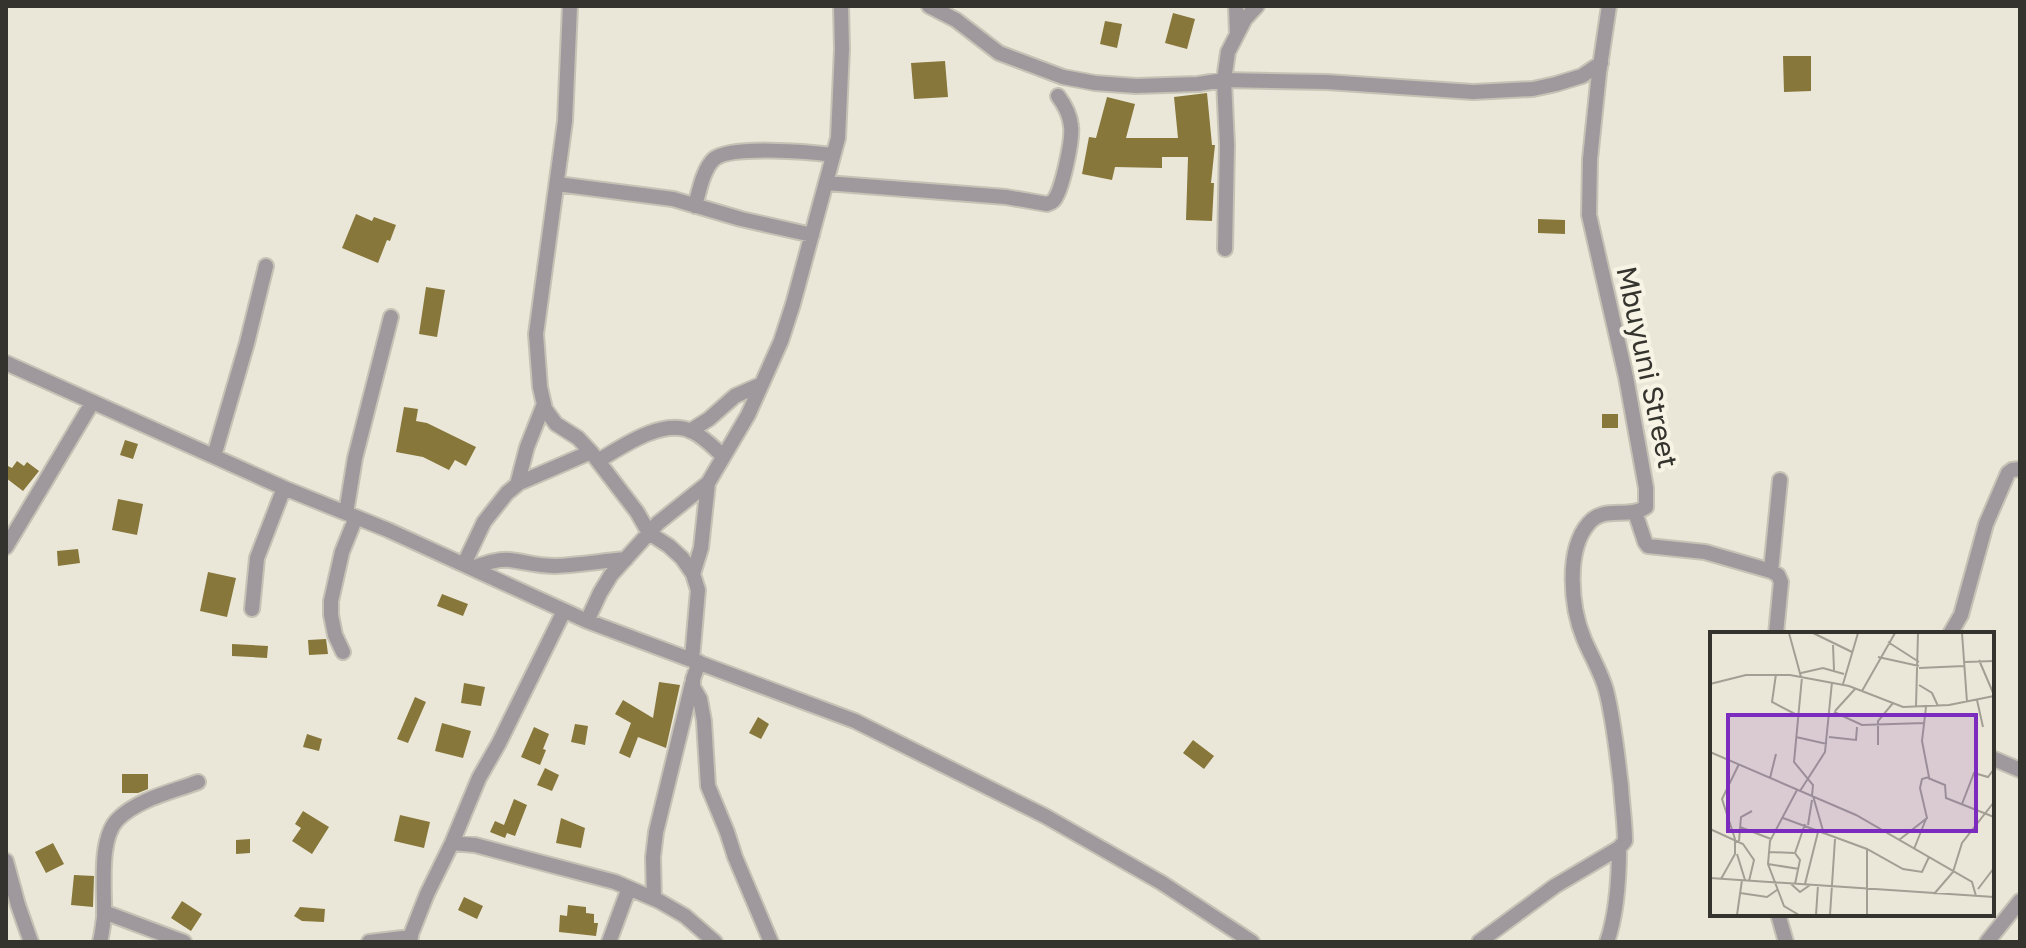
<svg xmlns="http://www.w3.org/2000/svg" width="2026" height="948" viewBox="0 0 2026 948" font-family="'Golos Text',sans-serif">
<rect width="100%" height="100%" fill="#ebe7d8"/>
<path fill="#87773a" d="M1173 13 1195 19 1187 49 1165 43Z
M1105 21 1122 24 1117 48 1100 44Z
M1783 56H1811V91L1784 92Z
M945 61 948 97 914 99 911 63Z
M1207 93 1212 145H1215L1211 183H1214L1212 221 1186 220 1188 157H1162V168L1115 167 1112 180 1082 174 1089 137 1096 138 1107 97 1135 104 1126 138H1178L1174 97Z
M356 214 372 221 374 217 396 225 390 241 387 240 378 263 342 248Z
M1538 219 1565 220V234L1538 233Z
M426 287 445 290 437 337 419 334Z
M404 407 418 409 416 421 427 423 476 447 466 466 455 460 449 470 423 457 396 452Z
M1602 414H1618V428H1602Z
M125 440 138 444 133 459 120 455Z
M17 461 24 466 27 462 39 471 23 491 6 478V465L12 468Z
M118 499 143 504 137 535 112 530Z
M78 549 80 563 58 566 57 551Z
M208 572 236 578 227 617 200 611Z
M442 594 468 604 463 616 437 606Z
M326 639 328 654 309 655 308 640Z
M232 644 268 646 267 658 232 656Z
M659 682 680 685 666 748 638 737 630 758 619 753 631 723 615 714 623 700 653 718Z
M464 683 485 687 481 706 461 703Z
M415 697 426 702 408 743 397 739Z
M758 717 769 724 761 739 749 733Z
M442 723 471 731 463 758 435 751Z
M575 724 588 726 585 745 571 742Z
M534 727 549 734 543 749 546 750 540 765 521 757Z
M307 734 322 739 319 751 303 747Z
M1193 740 1214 756 1204 769 1183 753Z
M545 768 559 775 552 791 537 785Z
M122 774H148V789L138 793H122Z
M514 799 527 805 515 836 507 833 505 838 490 832 495 821 504 825Z
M303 811 329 827 312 854 292 841 301 828 295 824Z
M400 815 430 822 424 848 394 841Z
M561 818 585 828 581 848 556 843Z
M250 839V853L236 854V840Z
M53 843 64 864 46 873 35 852Z
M74 875 94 876 93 907 71 905Z
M464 897 483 906 477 919 458 910Z
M182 901 202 914 191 931 171 918Z
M568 905 586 907V913L594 914V923H598L596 936 559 932 560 915 567 916Z
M300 907 325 909 324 922 302 921 294 916Z"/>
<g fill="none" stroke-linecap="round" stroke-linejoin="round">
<g stroke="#c6c3b6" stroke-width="18">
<path id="minor" d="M570 6 565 121 536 334 540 387 545 409 556 424 578 438 591 452 637 512 649 533 669 546 682 558 693 574 698 590 692 659
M929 6 956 20 999 53 1063 77 1095 83 1136 86 1198 84 1224 80 1327 82 1473 92 1533 89 1556 84 1582 76 1601 63
M1236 6 1237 34
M826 183 1006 197 1047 204C1049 203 1051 203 1053 201 1062 193 1073 138 1071 126 1070 115 1064 104 1058 96
M557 184 673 199 741 219 812 235
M695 206C699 192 703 169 714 159 731 145 810 152 833 155
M1225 249 1227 145 1224 80 1228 52 1245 19 1257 6
M6 363 284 488 388 530 587 621 855 721 1045 816 1162 883 1252 942
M690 431 709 419 735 396 762 384
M214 456 247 343 266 266
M598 461C623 446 664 417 693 432 704 437 714 448 723 456
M517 485 527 447 544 404
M1635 512 1645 542 1648 546 1705 552 1771 571 1778 575 1781 582 1776 634
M346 513 355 458 391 317
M6 547 92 403
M464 564 484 522 507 493 519 483 591 452
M472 568C484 564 496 559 510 560 526 562 537 566 555 566 579 565 602 561 626 559
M1771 571 1780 480
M693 574 701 548 708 483
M252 609 257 558 284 488
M587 621 600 593 611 575 658 523 708 483 748 415 781 341 793 304 838 138 842 49 841 6
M1950 634 1961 615 1986 524 2008 473 2012 470 2020 469
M343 652 335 635 331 615V601L342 552 356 517
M699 662 693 679V687L700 699 704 721 708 786 727 832 735 857 771 942
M1992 758 2020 770
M452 843 475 845 615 882 659 901 685 916 715 942
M6 861 18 905 31 942
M654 899 653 857 656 832 692 684
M104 912 184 942
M1778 914 1786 942
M100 942C102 934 103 925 104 917 105 890 98 839 118 819 138 799 172 792 198 782
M369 942 411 937
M408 942 427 894 452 843 479 778 499 743 564 611
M609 942 629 888
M1479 942 1555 886 1619 848 1625 841C1625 823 1622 805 1621 786 1617 754 1614 721 1606 690 1601 672 1591 656 1584 639 1571 608 1565 550 1589 523 1604 505 1628 519 1646 507V488L1626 377 1589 215 1590 159 1599 73 1609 6
M1607 942C1617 913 1619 879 1619 848
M1987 942 2020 901"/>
</g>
<use href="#minor" stroke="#9f999d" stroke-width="14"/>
</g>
<g text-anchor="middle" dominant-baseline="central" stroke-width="8" stroke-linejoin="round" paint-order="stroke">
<g font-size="28" fill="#34332d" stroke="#f8f4e5">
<text transform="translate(1648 367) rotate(78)">Mbuyuni Street</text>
</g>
</g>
<g transform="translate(1710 632)">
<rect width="284" height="284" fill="#ebe7d8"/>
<path fill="none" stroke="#a29f94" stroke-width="2" d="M79 1 91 45M103 1 142 20M252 1 257 70M178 10 209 30M123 13 124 38M168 25 209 34M269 28 284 63M255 30 284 29M209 36 254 34M91 41 113 36 134 42M66 42 62 70 87 83M92 45 84 130 103 153 102 164M0 52 36 43H80L139 54 193 75 239 73 284 64M133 52 148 1M209 53 222 61 228 74M152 59 185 1M267 68 273 95M206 74 208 1M125 79 145 57M124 80 152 93 214 91M86 105 117 112M119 105 146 108 147 95M168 113V89L183 71M0 120 146 183 262 250 266 264M60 146 66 122M218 146 235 153 236 166 284 185M87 158 60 209 58 232 74 274 89 283M90 159 115 120 122 50M103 164 114 202M252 172 264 141 278 145 284 137M73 186 157 217 193 237 212 240 219 225M98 193 102 168M30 195 61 207M0 197 33 212 44 228 39 249M25 207 12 167 29 132M189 208 217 186 210 156 212 147 219 145 212 109 216 75M29 209 31 185 42 179M204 217 216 187M59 220 84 221M27 222 35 248M58 232 89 237M0 246 284 265M11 247 25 222V207M81 252 90 260 100 253M85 252 90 228 85 221 95 192M95 252 108 200M268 257 284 236M30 261 57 265 67 258M224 262 243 240 252 211 284 170M27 283 32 248M106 283 108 253M120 283 125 207M157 283V216"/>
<path fill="#7b2cbf" fill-opacity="0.15" stroke="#7b2cbf" stroke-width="4" d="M18 83H266V199H18Z"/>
<rect width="284" height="284" fill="none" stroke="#34332d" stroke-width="4"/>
</g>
<rect width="2026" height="948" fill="none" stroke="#34332d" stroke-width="16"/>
</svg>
